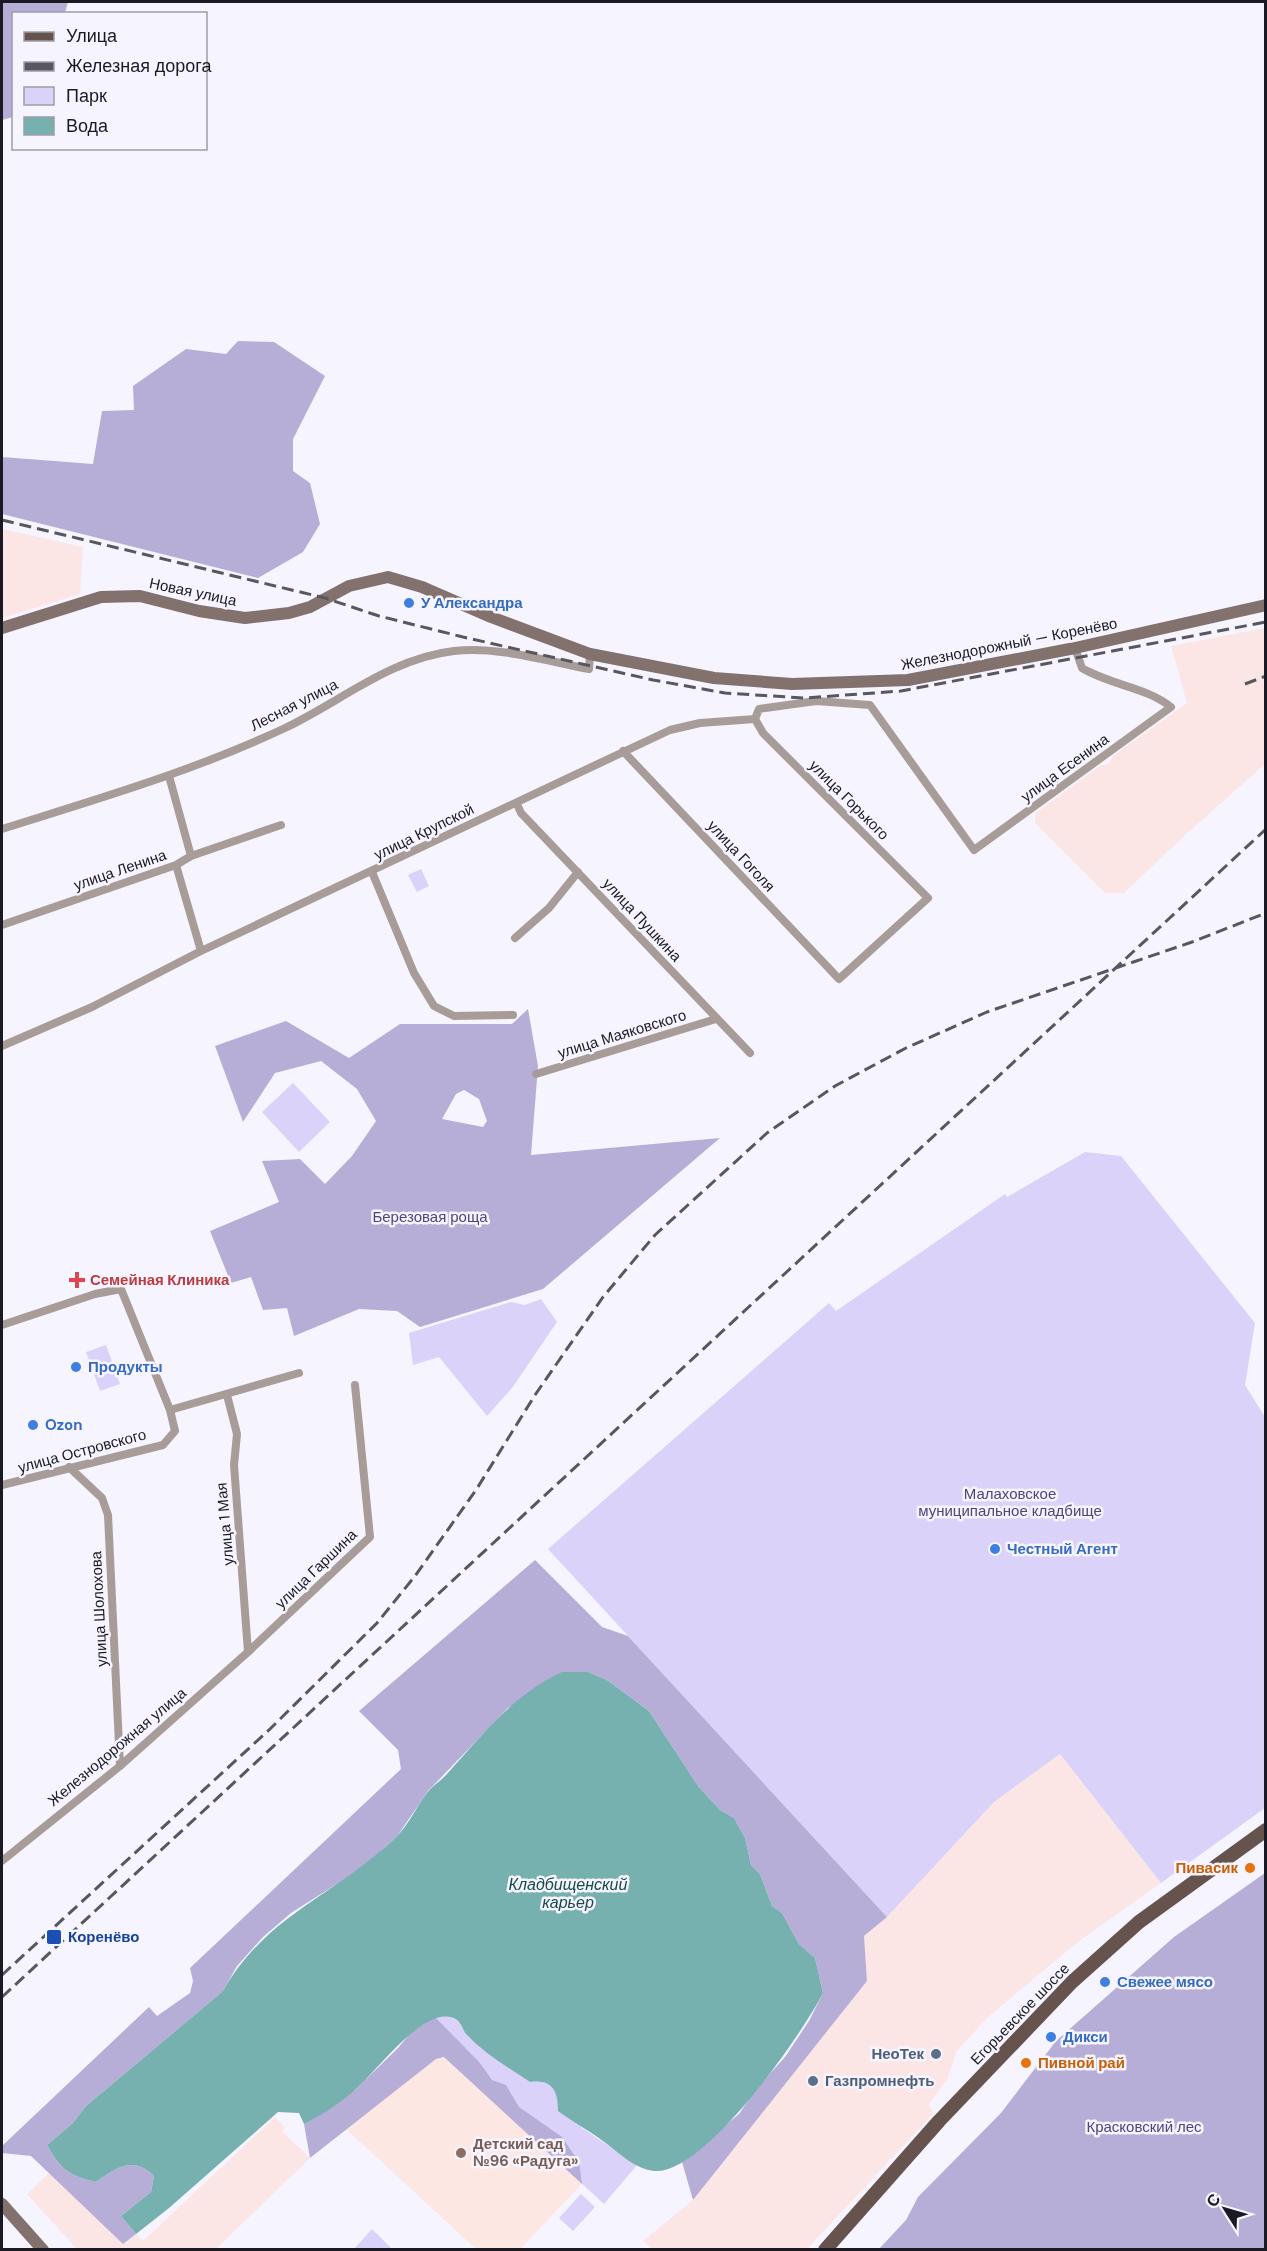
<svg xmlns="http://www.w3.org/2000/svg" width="1267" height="2251" viewBox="0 0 1267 2251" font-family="'DM Sans',sans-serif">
<rect width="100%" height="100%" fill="#f6f4fe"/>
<path fill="#fce6e5" d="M2 529 83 547 80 594 2 618Z
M1265 628V764L1184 836 1124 893H1105L1035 823 1036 813 1101 765H1108L1113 756 1187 703 1171 646Z
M1060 1754 1161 1883 1079 1941 988 2017 956 2052 948 2078 929 2104 933 2114 807 2249 653 2250 643 2241 693 2200 867 1981 864 1936 887 1917 994 1802Z
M275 2117 285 2127 282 2131 310 2158 216 2249H77L27 2194 49 2173 123 2244 136 2234 143 2241Z"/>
<path fill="#fce7e3" d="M444 2057 582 2184 520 2249H476L346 2129 436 2059Z"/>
<path fill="#dbd2f9" d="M421 869 429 886 417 892 408 875Z
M293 1083 330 1122 299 1152 262 1112Z
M1085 1152 1121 1156 1255 1323 1245 1385 1265 1417V1808L1161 1883 1060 1754 994 1802 887 1917 548 1549 829 1303 836 1311 1005 1194 1007 1197Z
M541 1299 557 1322 512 1388 487 1416 439 1357 413 1365 409 1333 511 1302 525 1305Z
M106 1345 120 1384 100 1391 86 1352Z
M448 2016 458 2021 467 2035 530 2082 541 2081 552 2085 582 2128 637 2165 604 2204 444 2057 435 2017Z
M581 2194 595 2207 573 2231 559 2218Z
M372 2229 392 2249H354Z"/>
<path fill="#b7aed8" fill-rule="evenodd" d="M2 2H68L65 13 14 14 13 117 2 120Z
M238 341 274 342 325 376 293 439V471L310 483 320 524 303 552 258 578 2 514V457L93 464 102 411 134 410 133 386 186 349 226 354Z
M528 1009 538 1066 531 1155 720 1138 543 1289 420 1327 397 1311 359 1309 294 1336 287 1308 263 1310 251 1277 231 1283 210 1231 279 1202 262 1161 300 1159 325 1184 352 1156 376 1121 357 1089 321 1061 275 1073 243 1122 215 1046 286 1021 349 1058 400 1024H512ZM464 1090 479 1099 487 1121 483 1127 442 1119 456 1094Z
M535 1560 602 1627 628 1636 887 1917 864 1936 867 1981 693 2200 682 2162 739 2114 756 2089 785 2057 809 2021 823 1993 815 1958 799 1944 782 1913 772 1906 760 1874 751 1865 745 1838 734 1818 720 1810 698 1786 649 1711 607 1680 588 1672 508 1708 428 1791 398 1835 365 1866 291 1913 263 1937 237 1966 223 1991 85 2107 73 2123 47 2145C61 2170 68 2175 96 2182 116 2168 133 2155 154 2176L151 2192 121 2216 136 2234 123 2244 31 2156 2 2153V2146L149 2007 157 2016 190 1993 193 1981 190 1968 401 1769 398 1750 359 1711Z
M1265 1873V2249H879L906 2220 918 2197 1001 2113 1056 2041 1174 1937Z
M435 2017 480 2063 492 2080 506 2085 519 2107 562 2137 579 2162 582 2184 444 2057 436 2059 310 2158 304 2124 356 2089 398 2048 412 2031Z"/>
<path fill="#76b0af" d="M562 1672H588L607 1680 649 1711 698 1786 720 1810 734 1818 745 1838 751 1865 760 1874 772 1906 782 1913 799 1944 815 1958 823 1993C802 2034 705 2175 654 2171 636 2169 621 2155 607 2144 592 2132 574 2123 558 2111 558 2090 552 2079 530 2082 509 2068 485 2054 467 2035 463 2031 462 2024 457 2020 428 2000 378 2070 357 2088 341 2103 323 2114 304 2124L299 2113 278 2112 169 2208 136 2234 121 2216 151 2192 154 2176C133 2155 116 2168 96 2182 68 2175 61 2170 47 2145L73 2123 85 2107 223 1991C266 1915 336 1895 395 1838 409 1825 416 1807 427 1793 432 1786 441 1781 447 1774 482 1735 514 1694 562 1672Z"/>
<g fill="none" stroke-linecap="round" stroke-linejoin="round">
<path stroke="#a89c99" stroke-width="8" d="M623 751 839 979 928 898 763 733 755 719
M169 776 191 856
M517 804 521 813 750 1053
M2 829C97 799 194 771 285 728 340 702 391 658 454 651 498 646 546 661 589 669L590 654
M176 865 201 951
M372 872 414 973 434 1006 454 1016 513 1015
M2 925 176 865 191 856 281 825
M515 938 549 908 578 872
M2 1046 92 1007 201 951 670 730 700 723 755 719 759 709 816 701 870 705 974 850 1171 707C1146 687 1110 685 1082 668L1075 648
M536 1074 716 1019
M2 1325 95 1294 121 1289 170 1410 175 1431 163 1445 2 1485
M227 1395 237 1434 234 1465 248 1652
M170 1410 299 1373
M69 1467 102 1498 108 1515 120 1766
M2 1861 120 1766 248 1652 370 1537 355 1385"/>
<path stroke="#82716d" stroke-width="12" d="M2 628 101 597 140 596 199 611 245 618 289 613 310 607 349 586 388 577 422 587 491 617 590 654 714 678 792 684 908 680 1075 648 1266 605
M2 2204 43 2250"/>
<path stroke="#67534e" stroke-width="14" d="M825 2250 939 2121 1072 1982 1139 1922 1266 1830"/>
<path stroke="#58565f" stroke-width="3" stroke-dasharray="12 6" stroke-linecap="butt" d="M2 520 325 598 379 616 463 637 653 680 725 693 805 698 901 691 1266 622
M1245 684 1266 676
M2 1975 270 1729 377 1623 415 1576 476 1490 535 1395 603 1297 655 1235 767 1133 835 1086 906 1048 987 1012 1192 942 1266 913
M2 1997 1266 829"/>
</g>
<g fill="#3f7fe0" stroke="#f6f4fe" stroke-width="2">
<circle cx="409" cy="603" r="6"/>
<circle cx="76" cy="1367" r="6"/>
<circle cx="33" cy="1425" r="6"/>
<circle cx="995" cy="1549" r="6"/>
<circle cx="1105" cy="1982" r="6"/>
<circle cx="1051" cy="2037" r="6"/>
</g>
<path fill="#e0444e" stroke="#f6f4fe" stroke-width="2" d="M74 1271h6v6h6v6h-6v6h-6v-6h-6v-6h6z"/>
<g fill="#e8710a" stroke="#f6f4fe" stroke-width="2">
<circle cx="1250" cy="1868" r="6"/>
<circle cx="1026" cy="2063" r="6"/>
</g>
<rect fill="#1a4fb4" stroke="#f6f4fe" stroke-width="2" x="46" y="1929" width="16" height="16" rx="3"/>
<g fill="#5c6f8a" stroke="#f6f4fe" stroke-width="2">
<circle cx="936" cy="2054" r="6"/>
<circle cx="813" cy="2081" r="6"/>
</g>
<circle fill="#8d6e63" stroke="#f6f4fe" stroke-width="2" cx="461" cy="2153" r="6"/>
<g text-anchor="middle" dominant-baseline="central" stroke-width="5" stroke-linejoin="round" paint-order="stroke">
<g font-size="15" fill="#1b1922" stroke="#f6f4fe">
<text transform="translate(193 592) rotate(12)">Новая улица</text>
<text transform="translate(1009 644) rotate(-11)">Железнодорожный — Коренёво</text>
<text transform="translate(294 705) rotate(-27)">Лесная улица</text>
<text transform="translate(1065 768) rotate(-36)">улица Есенина</text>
<text transform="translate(849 800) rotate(45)">улица Горького</text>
<text transform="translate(424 832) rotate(-26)">улица Крупской</text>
<text transform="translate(741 856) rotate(47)">улица Гоголя</text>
<text transform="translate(120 870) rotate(-19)">улица Ленина</text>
<text transform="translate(642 920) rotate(47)">улица Пушкина</text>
<text transform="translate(622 1034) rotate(-17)">улица Маяковского</text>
<text transform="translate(82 1451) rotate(-15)">улица Островского</text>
<text transform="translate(225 1524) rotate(-95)">улица 1 Мая</text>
<text transform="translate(316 1569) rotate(-44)">улица Гаршина</text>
<text transform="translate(99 1609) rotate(-93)">улица Шолохова</text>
<text transform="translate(117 1747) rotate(-40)">Железнодорожная улица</text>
<text transform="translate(1020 2014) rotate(-46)">Егорьевское шоссе</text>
</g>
<g font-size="15" font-weight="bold" fill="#366cbe" stroke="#f6f4fe" text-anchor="start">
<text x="421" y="603">У Александра</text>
<text x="88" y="1367">Продукты</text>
<text x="45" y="1425">Ozon</text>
<text x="1007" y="1549">Честный Агент</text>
<text x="1117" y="1982">Свежее мясо</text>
<text x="1063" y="2037">Дикси</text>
</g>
<g font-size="15" fill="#53437a" stroke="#f6f4fe">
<text x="430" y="1217">Березовая роща</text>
<text x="1010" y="1494">Малаховское<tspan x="1010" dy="17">муниципальное кладбище</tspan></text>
<text x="1144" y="2127">Красковский лес</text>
</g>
<g font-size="15" font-weight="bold" fill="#be3a42" stroke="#f6f4fe" text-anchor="start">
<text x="90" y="1280">Семейная Клиника</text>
</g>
<g font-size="15" font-weight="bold" fill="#c56008" stroke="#f6f4fe" text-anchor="end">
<text x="1238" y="1868">Пивасик</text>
<text x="1038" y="2063" text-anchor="start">Пивной рай</text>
</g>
<g font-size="15" font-weight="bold" fill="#164399" stroke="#f6f4fe" text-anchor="start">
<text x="68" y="1937">Коренёво</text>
</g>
<g font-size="15" font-weight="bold" fill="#4e5e75" stroke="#f6f4fe" text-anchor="end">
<text x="924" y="2054">НеоТек</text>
<text x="825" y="2081" text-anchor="start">Газпромнефть</text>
</g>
<g font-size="15" font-weight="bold" fill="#785e54" stroke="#f6f4fe" text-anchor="start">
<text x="473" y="2144">Детский сад<tspan x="473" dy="17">№96 «Радуга»</tspan></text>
</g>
<g font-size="16" font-style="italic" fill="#174b4b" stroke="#f6f4fe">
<text x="568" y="1884">Кладбищенский<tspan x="568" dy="18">карьер</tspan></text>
</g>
</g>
<rect width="1267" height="2251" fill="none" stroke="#1b1922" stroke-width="6"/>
<rect x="12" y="12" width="195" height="138" fill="#f6f4fe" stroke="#9e9ca6" stroke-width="1.5"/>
<rect x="24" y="32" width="30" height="9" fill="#67534e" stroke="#9e9ca6" stroke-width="1.5"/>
<text x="66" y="42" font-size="18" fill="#1b1922">Улица</text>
<rect x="24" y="62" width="30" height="9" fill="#58565f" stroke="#9e9ca6" stroke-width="1.5"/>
<text x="66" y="72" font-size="18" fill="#1b1922">Железная дорога</text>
<rect x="24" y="87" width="30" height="18" fill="#dbd2f9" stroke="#9e9ca6" stroke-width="1.5"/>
<text x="66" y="102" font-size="18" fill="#1b1922">Парк</text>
<rect x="24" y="117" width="30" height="18" fill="#76b0af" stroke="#9e9ca6" stroke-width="1.5"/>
<text x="66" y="132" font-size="18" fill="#1b1922">Вода</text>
<g transform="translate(1225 2209) rotate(307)" stroke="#f6f4fe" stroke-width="4.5" paint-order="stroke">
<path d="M0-4.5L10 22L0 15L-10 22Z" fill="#1b1922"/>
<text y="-9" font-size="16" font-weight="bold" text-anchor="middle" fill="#1b1922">С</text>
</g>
</svg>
